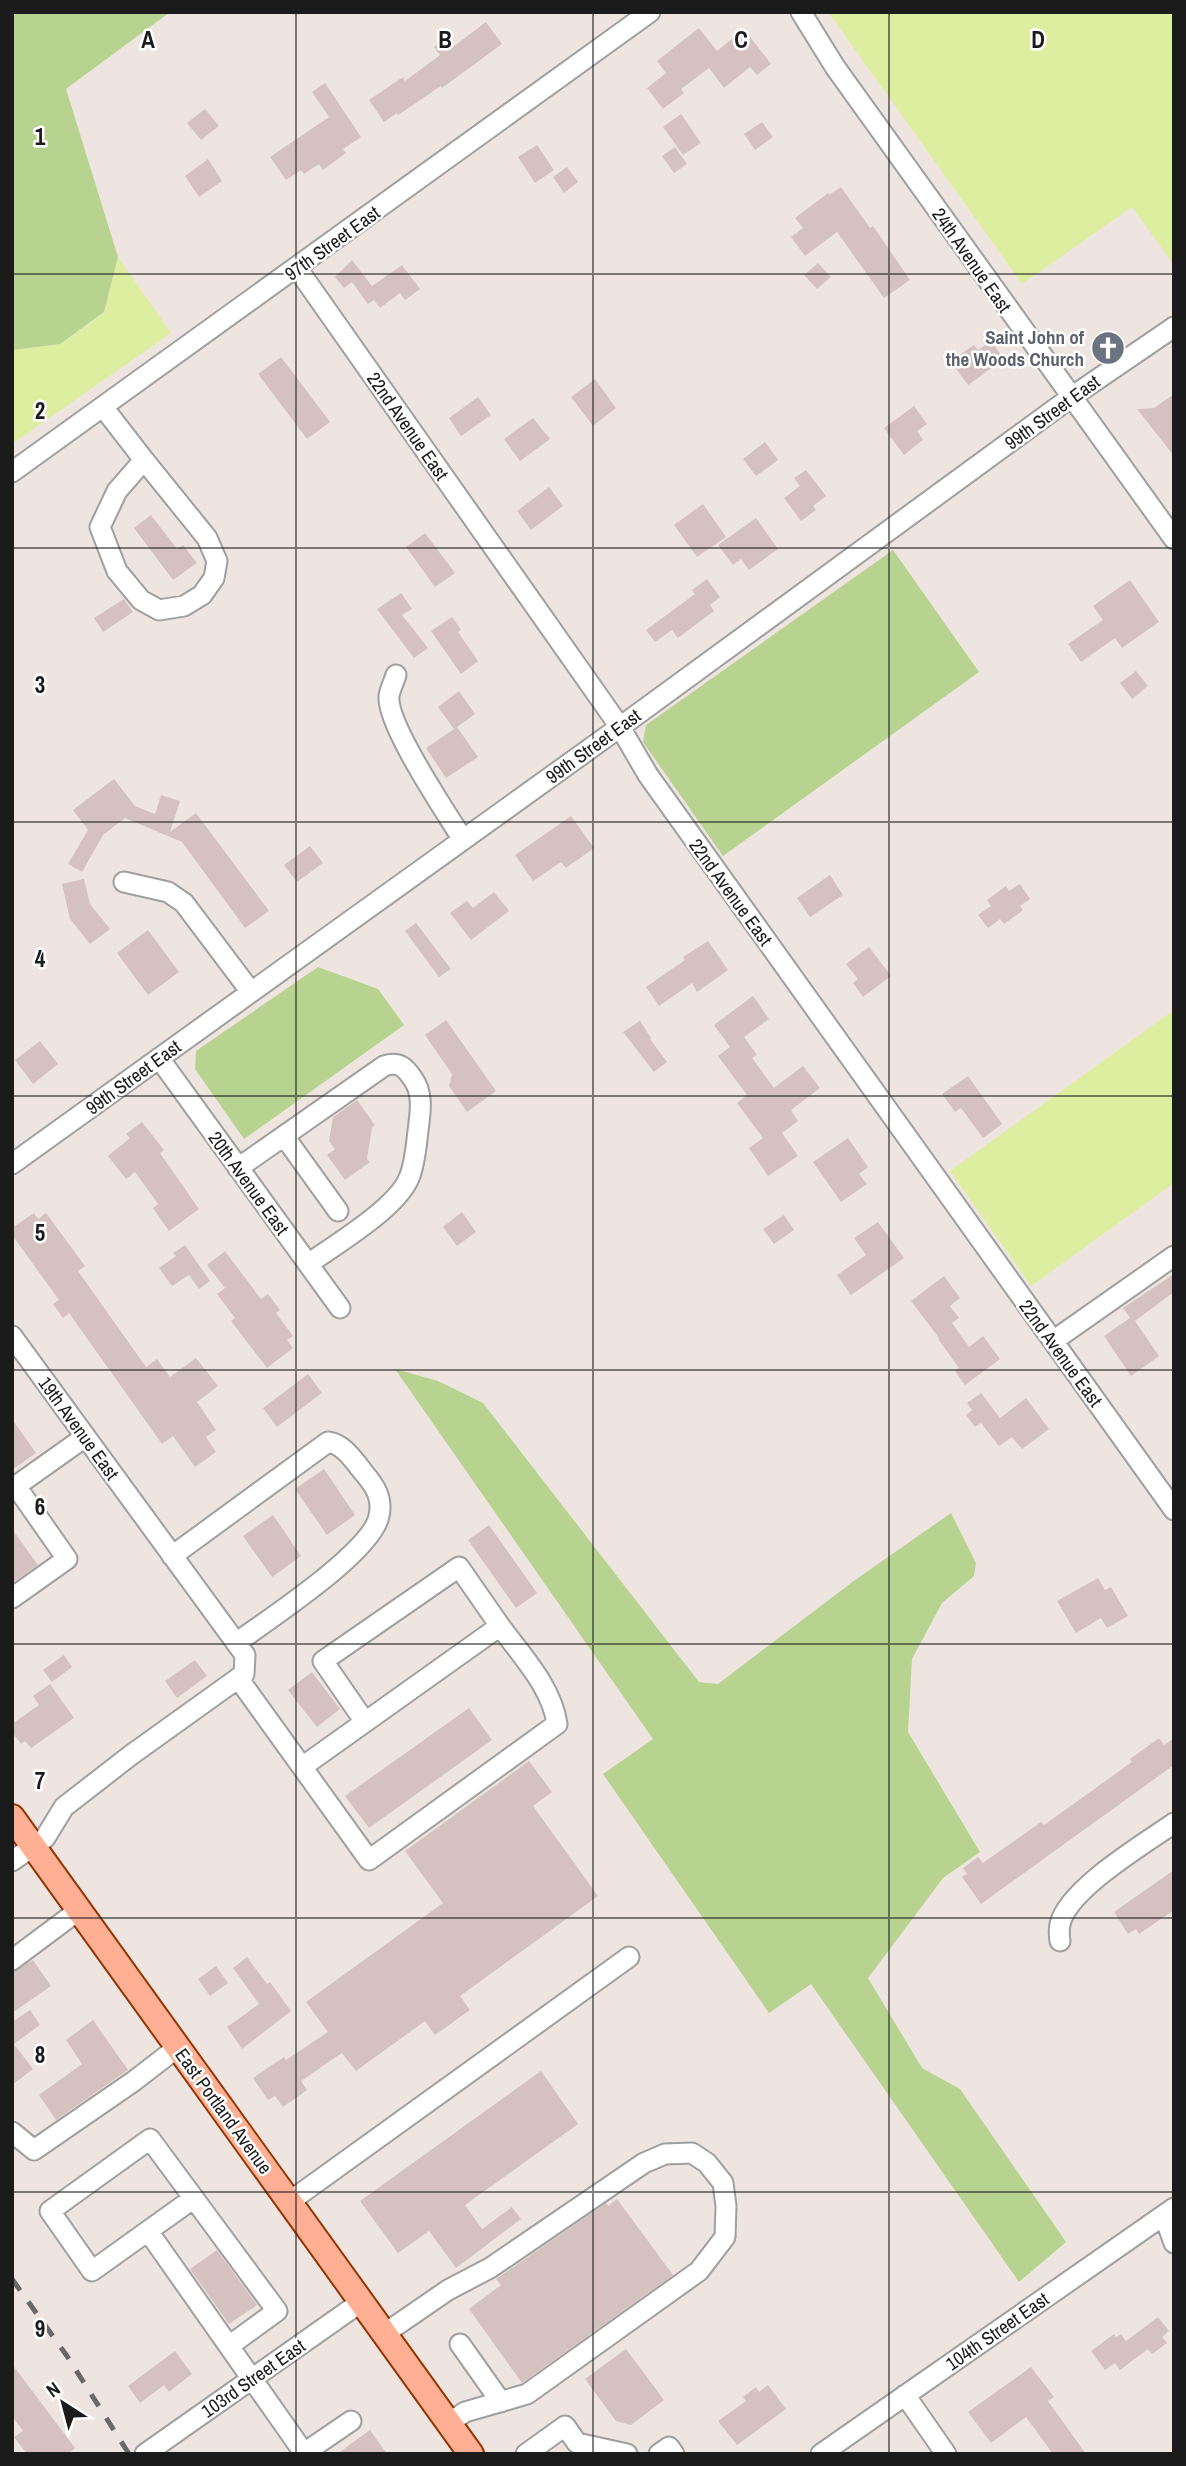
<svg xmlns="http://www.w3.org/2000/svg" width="1186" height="2466" viewBox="0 0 1186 2466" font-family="'Archivo Narrow',sans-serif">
<rect width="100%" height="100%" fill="#eee5e0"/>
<path fill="#deeea0" d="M828 12H1174V265L1132 207 1022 284Z
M118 257 171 333 12 444V350L60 344 104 313Z
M1174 1010V1183L1031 1286 950 1171Z"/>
<path fill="#b8d290" d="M12 12H170L66 89 118 257 104 312 60 344 12 350Z
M893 550 979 672 723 856 643 742 646 725Z
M318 967 378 989 404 1025 244 1139 195 1069 196 1051Z
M395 1369 438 1381 483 1403 699 1682 718 1684 855 1580 951 1513 976 1563 974 1576 942 1603 912 1659 908 1732 980 1852 943 1878 868 1978 922 2068 960 2089 1066 2242 1019 2282 811 1984 769 2013 603 1774 653 1739Z"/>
<path fill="#d5c2c0" d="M486 22 502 44 442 88 441 86 398 115 397 113 384 122 369 100 403 77 405 81 440 55 434 47 447 38 453 47Z
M699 28 717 51 744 29 771 64 757 75 750 67 724 88 709 68 681 89 684 93 663 109 647 88 666 73 657 61Z
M325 83 361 137 343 149 346 153 323 170 319 164 304 174 301 170 286 180 270 157 329 117 312 92Z
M205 109 219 126 201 140 187 123Z
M681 114 701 143 683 155 663 127Z
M762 122 773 137 755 150 744 134Z
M537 145 554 170 535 183 518 157Z
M675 147 687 164 674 173 662 156Z
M208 159 222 181 199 197 185 176Z
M567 167 578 182 564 193 553 177Z
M841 187 870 228 873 226 910 280 884 298 837 232 805 256 791 237 803 228 795 218 828 193 829 195Z
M352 260 372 286 402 265 420 289 405 300 400 293 380 308 374 300 368 304 352 282 344 288 335 277Z
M818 263 831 277 817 289 804 275Z
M991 341 1004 359 968 385 954 366 961 361 958 356 974 345 978 350Z
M281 357 330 422 307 439 258 374Z
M595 379 616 408 593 426 571 397Z
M1174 394V456L1137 409 1154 408Z
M478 397 491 415 461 436 449 418Z
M914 406 927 424 917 431 923 440 904 455 884 428Z
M533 418 550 439 520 461 504 439Z
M765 442 778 460 756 476 743 459Z
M806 470 826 496 813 506 816 510 801 521 784 498 800 486 794 478Z
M549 487 563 506 531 530 517 511Z
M703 504 726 537 697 557 674 525Z
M151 515 177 549 183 545 197 563 173 580 134 528Z
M756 518 778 549 749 570 741 559 733 565 718 545Z
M425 533 455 573 435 587 406 547Z
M707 579 720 597 710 605 714 611 678 638 672 630 655 642 646 630 695 594 692 590Z
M1130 580 1159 622 1122 648 1115 638 1081 662 1068 644 1103 620 1093 606Z
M401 593 412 609 402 615 428 648 414 658 377 609Z
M124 599 133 612 103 632 94 618Z
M452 617 461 630 458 632 478 661 461 674 431 631Z
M1136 671 1148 686 1132 699 1120 683Z
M459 691 475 714 457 727 478 757 446 778 426 748 454 729 438 707Z
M114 779 135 806 155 814 161 795 180 801 170 832 196 813 269 911 245 928 182 842 125 818 103 835 82 872 68 864 88 830 73 810Z
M571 816 594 848 566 868 561 862 533 881 515 855Z
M310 846 323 863 297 882 284 865Z
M830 875 843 895 810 917 797 898Z
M84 879 90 904 110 929 90 944 70 919 62 884Z
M1020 884 1030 899 1020 906 1023 910 1004 924 1000 919 988 928 978 915 991 906 987 900 1006 886 1009 891Z
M494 892 509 911 471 940 450 913 467 901 473 908Z
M416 923 451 969 439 977 405 931Z
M148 930 179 972 148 995 117 953Z
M708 941 728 970 697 992 692 983 659 1006 646 987 685 960 683 957Z
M869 947 891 976 863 997 853 983 858 979 846 964Z
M753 996 769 1019 744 1037 757 1055 752 1058 774 1088 803 1066 820 1088 791 1110 798 1121 782 1133 798 1156 768 1176 749 1148 763 1138 737 1103 747 1095 718 1056 730 1047 714 1025Z
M446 1020 496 1091 467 1112 449 1086 452 1074 425 1035Z
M640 1021 651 1038 650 1039 667 1062 654 1072 623 1032Z
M40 1041 58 1064 33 1084 15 1060Z
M968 1076 1002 1124 983 1138 961 1108 955 1112 942 1094Z
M357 1100 375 1125 372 1127 367 1159 370 1162 345 1180 327 1155 335 1149 329 1141 333 1117Z
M142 1122 164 1150 160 1153 199 1209 169 1231 153 1208 158 1204 135 1172 126 1179 108 1156 130 1138 126 1134Z
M848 1138 868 1167 859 1174 867 1184 841 1202 813 1162Z
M462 1212 476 1232 457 1246 443 1227Z
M34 1213 38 1219 46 1213 85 1266 78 1271 146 1367 157 1359 170 1377 196 1358 218 1386 197 1402 216 1430 206 1437 216 1452 195 1467 173 1436 162 1444 69 1313 63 1318 53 1304 59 1300 12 1235V1228Z
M784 1215 794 1230 774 1244 763 1229Z
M878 1222 904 1258 851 1295 837 1275 866 1255 854 1238Z
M185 1245 210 1281 199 1289 189 1275 172 1286 159 1268 176 1256 173 1253Z
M225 1251 261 1299 268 1294 280 1310 276 1313 293 1336 287 1340 293 1348 267 1368 231 1321 235 1318 217 1294 225 1288 207 1265Z
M1174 1274V1292L1135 1321 1159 1356 1131 1376 1104 1336 1130 1318 1123 1308Z
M944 1276 960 1298 950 1306 959 1318 952 1323 969 1347 983 1336 1000 1359 965 1385 955 1371 959 1368 938 1339 939 1338 911 1301Z
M308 1374 322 1393 277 1427 263 1408Z
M981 1393 1000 1418 1026 1398 1049 1429 1022 1449 1012 1437 999 1446 981 1423 975 1427 966 1415 972 1410 967 1403Z
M12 1419 36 1453 12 1470Z
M324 1469 355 1515 327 1535 295 1489Z
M273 1515 301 1556 272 1577 243 1536Z
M489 1525 537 1593 516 1608 468 1540Z
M12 1529 38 1565 12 1583Z
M1098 1578 1105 1590 1111 1587 1128 1616 1107 1628 1101 1618 1076 1633 1057 1601Z
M64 1655 72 1667 52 1682 43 1670Z
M195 1660 207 1676 177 1698 165 1681Z
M312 1672 340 1709 317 1727 288 1690Z
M50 1684 74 1718 31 1748 25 1741 21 1744 12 1732V1724L39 1705 33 1696Z
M469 1708 492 1740 369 1828 345 1796Z
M1159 1738 1164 1745 1174 1738V1765L981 1904 962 1877 967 1874 963 1868 978 1857 983 1863 1041 1822 1044 1825 1132 1762 1130 1759Z
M529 1761 552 1792 533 1806 598 1896 460 1996 470 2010 435 2035 425 2021 356 2071 342 2053 301 2081 307 2090 283 2107 275 2096 268 2100 253 2078 284 2057 286 2060 328 2032 306 2002 443 1903 405 1851Z
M1174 1870V1910L1139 1934 1136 1929 1128 1934 1114 1912Z
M247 1957 267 1984 270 1982 291 2011 242 2049 227 2027 259 2004 233 1968Z
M33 1960 51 1986 12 2013V1972Z
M216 1966 228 1983 210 1996 198 1979Z
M30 2010 40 2025 14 2044 33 2069 12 2085V2022Z
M93 2020 128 2070 56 2120 39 2095 82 2064 66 2040Z
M541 2071 578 2124 465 2205 482 2229 512 2207 521 2219 456 2268 429 2231 398 2253 360 2201Z
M617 2199 673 2275 522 2383 469 2309 501 2285 496 2279 606 2203 608 2206Z
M217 2250 257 2305 229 2324 190 2269Z
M1158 2317 1169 2331 1162 2337 1167 2343 1152 2354 1148 2349 1120 2370 1115 2363 1105 2370 1091 2351 1114 2334 1116 2337 1121 2334 1126 2341Z
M626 2349 664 2400 631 2425 616 2421 585 2379Z
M175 2351 192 2374 169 2392 164 2385 140 2403 128 2386Z
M12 2364 75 2448 68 2454H27L14 2437 23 2431 12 2416Z
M1031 2367 1054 2397 1048 2401 1086 2454H1053L1026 2417 991 2443 968 2412Z
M768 2385 786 2409 737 2445 718 2421 746 2401 743 2397 756 2387 759 2392Z
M370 2430 387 2454H337Z"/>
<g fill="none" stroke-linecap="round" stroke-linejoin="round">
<g stroke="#9f9f9f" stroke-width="23">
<path id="minor" d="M801 12 835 67 1174 539
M297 268 620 727 648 775 1174 1510
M103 407 144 460 117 491 100 527 117 571 141 600 159 610 184 606 202 595 214 578 217 561 207 538 144 460
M12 472 650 12
M396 675C394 682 390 689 389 696 386 724 446 812 463 840
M124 882 168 892 184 903 251 992
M159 1058 340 1308
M284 1136 338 1211
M12 1164 620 727 1070 398 1174 327
M238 1168 384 1066C399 1061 405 1067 413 1079 424 1094 420 1114 418 1131 416 1147 415 1164 409 1178 397 1208 335 1245 308 1264
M12 1336 245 1655 244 1674 131 1755 64 1807 45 1838 12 1861
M1053 1341 1174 1256
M172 1556 328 1442C344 1444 354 1461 364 1473 375 1486 383 1498 379 1516 372 1552 269 1619 236 1643
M12 1598 67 1559 16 1486 85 1437
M238 1678 369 1860 557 1724C552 1687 521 1655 500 1626L302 1767
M365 1722 323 1661 459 1567 500 1626
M1060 1941C1059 1935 1059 1930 1060 1924 1068 1889 1144 1844 1174 1823
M12 1960 79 1910
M12 2132 34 2150 134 2081 178 2047
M194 2198 92 2271 50 2211 150 2139 277 2311 229 2346
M289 2202 629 1957
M1164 2215 1174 2243
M148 2231 304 2453 351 2421
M384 2334 448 2290 490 2268 644 2163 665 2154 692 2153 707 2163 723 2183 726 2206 725 2237 699 2271 527 2394 465 2412 449 2423
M460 2344 501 2402
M905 2395 946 2454
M145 2454 361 2302
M526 2454 565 2426 577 2443 627 2454
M659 2454 669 2447 674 2454
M821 2454 1174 2208"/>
</g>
<g stroke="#933500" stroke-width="28">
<path id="major" d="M12 1817 471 2454"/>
</g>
<use href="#minor" stroke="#fff" stroke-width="19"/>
<use href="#major" stroke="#ffb094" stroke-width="24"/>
<path stroke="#696969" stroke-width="5" stroke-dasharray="14 14" stroke-linecap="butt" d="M12 2279 67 2356 129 2454"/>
</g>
<path fill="none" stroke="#1b1b1b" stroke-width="2" stroke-opacity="0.55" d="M296 12V2454M593 12V2454M889 12V2454M12 274H1174M12 548H1174M12 822H1174M12 1096H1174M12 1370H1174M12 1644H1174M12 1918H1174M12 2192H1174"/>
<defs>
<g id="church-disc" transform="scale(1.75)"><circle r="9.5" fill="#6b7280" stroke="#fff"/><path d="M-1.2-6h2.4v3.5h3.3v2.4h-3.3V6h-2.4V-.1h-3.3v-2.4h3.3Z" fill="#fff"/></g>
</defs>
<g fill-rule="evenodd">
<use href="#church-disc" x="1108" y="348"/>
</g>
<g text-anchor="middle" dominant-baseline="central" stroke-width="5" stroke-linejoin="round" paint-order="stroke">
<g font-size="19" fill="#1b1b1b" stroke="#fff">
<text transform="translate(332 243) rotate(-36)">97th Street East</text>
<text transform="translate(972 260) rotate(55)">24th Avenue East</text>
<text transform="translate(1052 412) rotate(-36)">99th Street East</text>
<text transform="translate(408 426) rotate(55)">22nd Avenue East</text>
<text transform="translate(593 746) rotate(-36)">99th Street East</text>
<text transform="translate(731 892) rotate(54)">22nd Avenue East</text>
<text transform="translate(133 1077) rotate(-36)">99th Street East</text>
<text transform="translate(249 1183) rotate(54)">20th Avenue East</text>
<text transform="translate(1061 1353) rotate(54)">22nd Avenue East</text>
<text transform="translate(79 1428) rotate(54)">19th Avenue East</text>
<text transform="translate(224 2111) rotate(54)">East Portland Avenue</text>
<text transform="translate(997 2331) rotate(-35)">104th Street East</text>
<text transform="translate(253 2378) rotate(-35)">103rd Street East</text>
</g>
<g font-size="19" font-weight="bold" fill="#5b616d" stroke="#fff" text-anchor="end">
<text x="1084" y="337">Saint John of<tspan x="1084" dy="22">the Woods Church</tspan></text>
</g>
</g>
<g font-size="23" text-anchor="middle" font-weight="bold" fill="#1b1b1b" stroke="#fff" stroke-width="5" stroke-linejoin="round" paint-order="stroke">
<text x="148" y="48">A</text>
<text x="445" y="48">B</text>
<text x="741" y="48">C</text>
<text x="1038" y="48">D</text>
<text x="40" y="145">1</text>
<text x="40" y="419">2</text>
<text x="40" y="693">3</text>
<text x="40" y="967">4</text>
<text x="40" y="1241">5</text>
<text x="40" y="1515">6</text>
<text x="40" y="1789">7</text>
<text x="40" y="2063">8</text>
<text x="40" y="2337">9</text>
</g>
<rect width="1186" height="2466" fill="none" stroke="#1b1b1b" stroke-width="28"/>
<g transform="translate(63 2403) rotate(324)" stroke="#ffffff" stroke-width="5" paint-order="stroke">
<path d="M0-5L12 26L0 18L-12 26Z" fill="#1b1b1b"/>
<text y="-10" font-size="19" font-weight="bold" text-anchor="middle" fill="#1b1b1b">N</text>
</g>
</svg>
